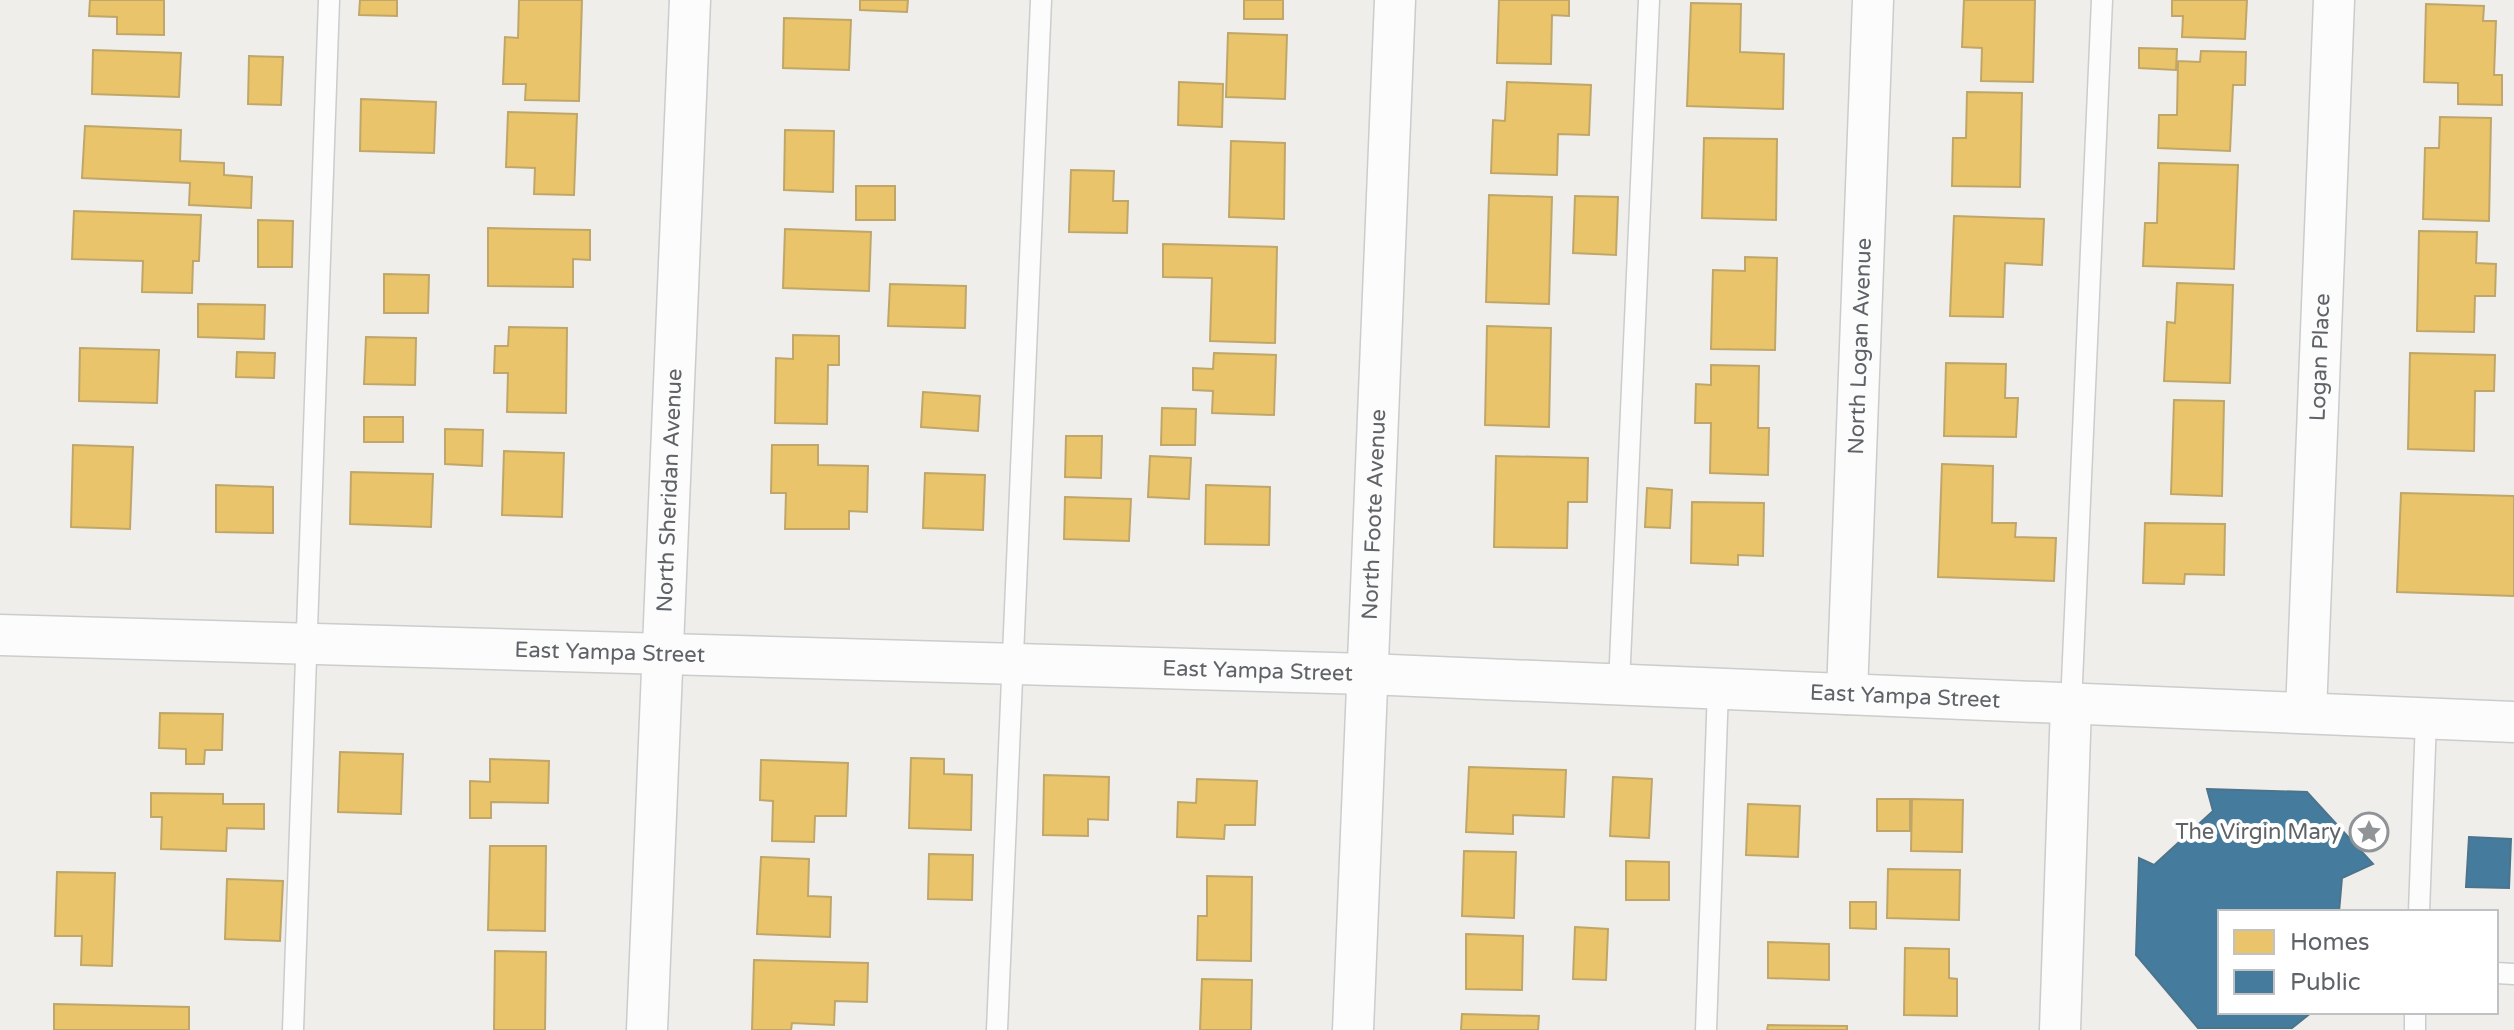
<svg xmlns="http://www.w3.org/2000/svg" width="2514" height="1030" viewBox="0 0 2514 1030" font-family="'Varela Round',sans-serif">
<rect width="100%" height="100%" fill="#efeeea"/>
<path fill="#e9c46a" stroke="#c0a769" stroke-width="2" d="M90 0H164V35L117 34V17L89 16Z
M360 0H397V16L359 15Z
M519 0H582L579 101 525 100 526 84H503L505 37 518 38Z
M860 0H908L907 12 860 10Z
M1244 0H1283V19H1244Z
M1499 0H1569V16L1552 15 1551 64 1497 63Z
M1964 0H2035L2033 82 1981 81 1982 48 1962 47Z
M2172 0H2247L2245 39 2182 37 2183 16H2172Z
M1691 3 1741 4 1740 52 1784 54 1783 109 1687 106Z
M2426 4 2484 6 2483 21H2496L2494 75H2502V105L2458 104V83L2424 82Z
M784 18 851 20 849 70 783 68Z
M1228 33 1287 35 1285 99 1226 97Z
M2139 48 2177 49 2176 70 2139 68Z
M93 50 181 53 179 97 92 94Z
M2201 51 2246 52 2245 85H2233L2230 151 2158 148 2159 115H2177L2178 61 2200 62Z
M249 56 283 57 281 105 248 104Z
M1179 82 1223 84 1222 127 1178 125Z
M1507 82 1591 85 1589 135 1558 134 1557 175 1491 173 1493 120 1505 121Z
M1967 92 2022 93 2020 187 1952 186 1953 138H1966Z
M361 99 436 102 434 153 360 151Z
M508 112 577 114 574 195 534 194 535 168 506 167Z
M2440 117 2491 118 2489 221 2423 219 2425 148H2439Z
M85 126 181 130 180 161 224 163V175L252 177 251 208 189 205 190 183 82 178Z
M785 130 834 131 833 192 784 190Z
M1704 138 1777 139 1776 220 1702 218Z
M1231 141 1285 143 1284 219 1229 217Z
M2159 163 2238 165 2234 269 2143 266 2145 223H2157Z
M1071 170 1114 171 1113 201H1128L1127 233 1069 232Z
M856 186H895V220H856Z
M1489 195 1552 197 1549 304 1486 302Z
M1575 196 1618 197 1616 255 1573 253Z
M74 211 201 215 199 261H193L192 293 142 292 143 261 72 259Z
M1954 216 2044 219 2042 265 2005 263 2003 317 1950 316Z
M258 220 293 221 292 267H258Z
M488 228 590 230V260L573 259V287L488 286Z
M785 229 871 232 869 291 783 288Z
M2419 231 2477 232 2476 263 2496 264 2495 296H2475L2474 332 2417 331Z
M1163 244 1277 247 1275 343 1210 341 1212 278 1163 277Z
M1745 257 1777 258 1775 350 1711 349 1713 270 1745 271Z
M384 274 429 275 428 313H384Z
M2177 283 2233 285 2230 383 2164 381 2167 322 2175 323Z
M890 284 966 286 965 328 888 326Z
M198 304 265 305 264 339 198 337Z
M1487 326 1551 328 1549 427 1485 425Z
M509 327 567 328 566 413 507 412 508 373H494L495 346H508Z
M793 335 839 336V365H828L827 424 775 423 776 358 793 359Z
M366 337 416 338 415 385 364 384Z
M80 348 159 350 157 403 79 401Z
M237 352 275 353 274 378 236 377Z
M1214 353 1276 355 1274 415 1212 413 1213 391 1193 390V368L1213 369Z
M2410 353 2495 355 2494 391H2475L2474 451 2408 449Z
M1946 363 2006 364 2005 398H2018L2016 437 1944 436Z
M1711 365 1759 366 1758 428H1769L1768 475 1710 473 1711 423H1695L1696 384 1711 385Z
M923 392 980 396 978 431 921 427Z
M2174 400 2224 401 2222 496 2171 494Z
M1162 408 1196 409 1195 445H1161Z
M364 417H403V442H364Z
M445 429 483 430 482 466 445 464Z
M1066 436H1102L1101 478 1065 477Z
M73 445 133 447 130 529 71 527Z
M772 445H818V465L868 466 867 512 849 511V529H785L786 493H771Z
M504 451 564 453 562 517 502 515Z
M1150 456 1191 458 1189 499 1148 497Z
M1496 456 1588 458 1587 502H1568L1567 548 1494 547Z
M1942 464 1993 466 1992 523H2016L2015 537 2056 538 2054 581 1938 577Z
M351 472 433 474 431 527 350 524Z
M925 473 985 475 983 530 923 528Z
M216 485 273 487V533L216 532Z
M1206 485 1270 487 1269 545 1205 544Z
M1647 488 1672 490 1670 528 1645 527Z
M2401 493 2514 496V596L2397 592Z
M1065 497 1131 499 1129 541 1064 539Z
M1692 502 1764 503 1763 556 1738 555V565L1691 563Z
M2145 523 2225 524 2224 575 2185 574 2184 584 2143 583Z
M160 713 223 714 222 750H205L204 764H186V749L159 748Z
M340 752 403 754 401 814 338 812Z
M911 758 944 759V774L972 775 971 830 909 828Z
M490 759 549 761 548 803 491 802V818H470V781L490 782Z
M761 760 848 763 846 816H815L814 842 772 841 773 801 760 800Z
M1469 767 1566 770 1564 817 1513 815V834L1466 832Z
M1044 775 1109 777 1108 820 1088 819V836L1043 835Z
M1613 777 1652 779 1649 838 1610 836Z
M1197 779 1257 781 1255 825H1225L1224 839 1177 837 1178 802 1196 803Z
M151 793 223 794V804H264V829L227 828 226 851 161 849 162 817H151Z
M1877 799H1910V831H1877Z
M1912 799 1963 800 1962 852 1911 851Z
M1748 804 1800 806 1798 857 1746 855Z
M490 846H546L545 931 488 930Z
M1464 851 1516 852 1514 918 1462 916Z
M929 854 973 855 972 900 928 899Z
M761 857 809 859 808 896 831 897 830 937 757 934Z
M1626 861 1669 862V900H1626Z
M1888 869 1960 870 1959 920 1887 918Z
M57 872 115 873 112 966 81 965 82 936H55Z
M1207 876 1252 877 1251 961 1197 960 1198 916H1207Z
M227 879 283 881 280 941 225 939Z
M1850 902H1876V929L1850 928Z
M1575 927 1608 929 1606 980 1573 979Z
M1466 934 1523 936 1522 990 1466 989Z
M1768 942 1829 944V980L1768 978Z
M1905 948 1949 949V978L1957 979V1016L1904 1015Z
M495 951 546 952 545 1030H494Z
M754 960 868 963 867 1002 835 1001 834 1025 792 1023 791 1030H752Z
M1202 979 1252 980 1251 1030H1200Z
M54 1004 189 1007V1030H54Z
M1462 1014 1539 1016 1538 1030H1461Z
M1768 1025 1847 1026V1030H1767Z"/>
<path fill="#457b9d" stroke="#4d748d" stroke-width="2" d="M2207 789 2307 792 2373 864 2342 878 2339 912H2220V1012H2312L2292 1028H2198L2136 955 2139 858 2154 865 2213 811Z
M2469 837 2511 839 2509 888 2466 887Z"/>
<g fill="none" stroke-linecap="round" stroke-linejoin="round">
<g stroke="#cbcccc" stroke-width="23">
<path id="service" d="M1619 685 1649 0
M2071 705 2102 0
M2419 912 2426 719
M2496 973 2514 974
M293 1030 329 0
M997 1030 1041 0
M1706 1030 1718 689
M2415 1030V1012"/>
</g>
<g stroke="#cbcccc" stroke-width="43">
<g id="minor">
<path id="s1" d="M0 635 1367 674 2514 722"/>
<path id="s2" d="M1847 694 1873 0"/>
<path id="s3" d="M2306 713 2334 0"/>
<path id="s4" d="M647 1030 690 0"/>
<path id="s5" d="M1353 1030 1395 0"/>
<path d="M2060 1030 2071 705"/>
</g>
</g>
<use href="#service" stroke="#fdfcfc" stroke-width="20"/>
<use href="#minor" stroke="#fdfcfc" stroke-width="40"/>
</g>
<defs>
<g id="sight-ring" transform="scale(2)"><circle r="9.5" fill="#fff" stroke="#919496" stroke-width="1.5"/><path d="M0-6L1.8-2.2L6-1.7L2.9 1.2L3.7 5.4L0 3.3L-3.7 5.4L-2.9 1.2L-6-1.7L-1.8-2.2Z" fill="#919496"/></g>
</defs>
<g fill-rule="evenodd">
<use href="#sight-ring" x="2369" y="832"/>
</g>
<g text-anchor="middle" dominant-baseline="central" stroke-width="8" stroke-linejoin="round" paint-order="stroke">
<g font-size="22" fill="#5f6368" stroke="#fff">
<text stroke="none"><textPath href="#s2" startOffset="348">North Logan Avenue</textPath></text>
<text stroke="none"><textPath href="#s3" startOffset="356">Logan Place</textPath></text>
<text stroke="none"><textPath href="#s4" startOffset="540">North Sheridan Avenue</textPath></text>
<text stroke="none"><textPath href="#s5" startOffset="516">North Foote Avenue</textPath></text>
<text stroke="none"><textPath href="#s1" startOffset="610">East Yampa Street</textPath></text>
<text stroke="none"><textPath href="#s1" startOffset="1258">East Yampa Street</textPath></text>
<text stroke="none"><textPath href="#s1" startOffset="1906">East Yampa Street</textPath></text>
</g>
<g font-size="22" fill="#5f6368" stroke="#fff" text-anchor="end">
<text x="2341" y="832">The Virgin Mary</text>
</g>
</g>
<rect x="2218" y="910" width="280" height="104" fill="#ffffff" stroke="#bfc1c3" stroke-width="2"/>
<rect x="2234" y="930" width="40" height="24" fill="#e9c46a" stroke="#bfc1c3" stroke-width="2"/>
<text x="2290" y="950" font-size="24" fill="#5f6368">Homes</text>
<rect x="2234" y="970" width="40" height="24" fill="#457b9d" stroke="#bfc1c3" stroke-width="2"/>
<text x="2290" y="990" font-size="24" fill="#5f6368">Public</text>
</svg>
